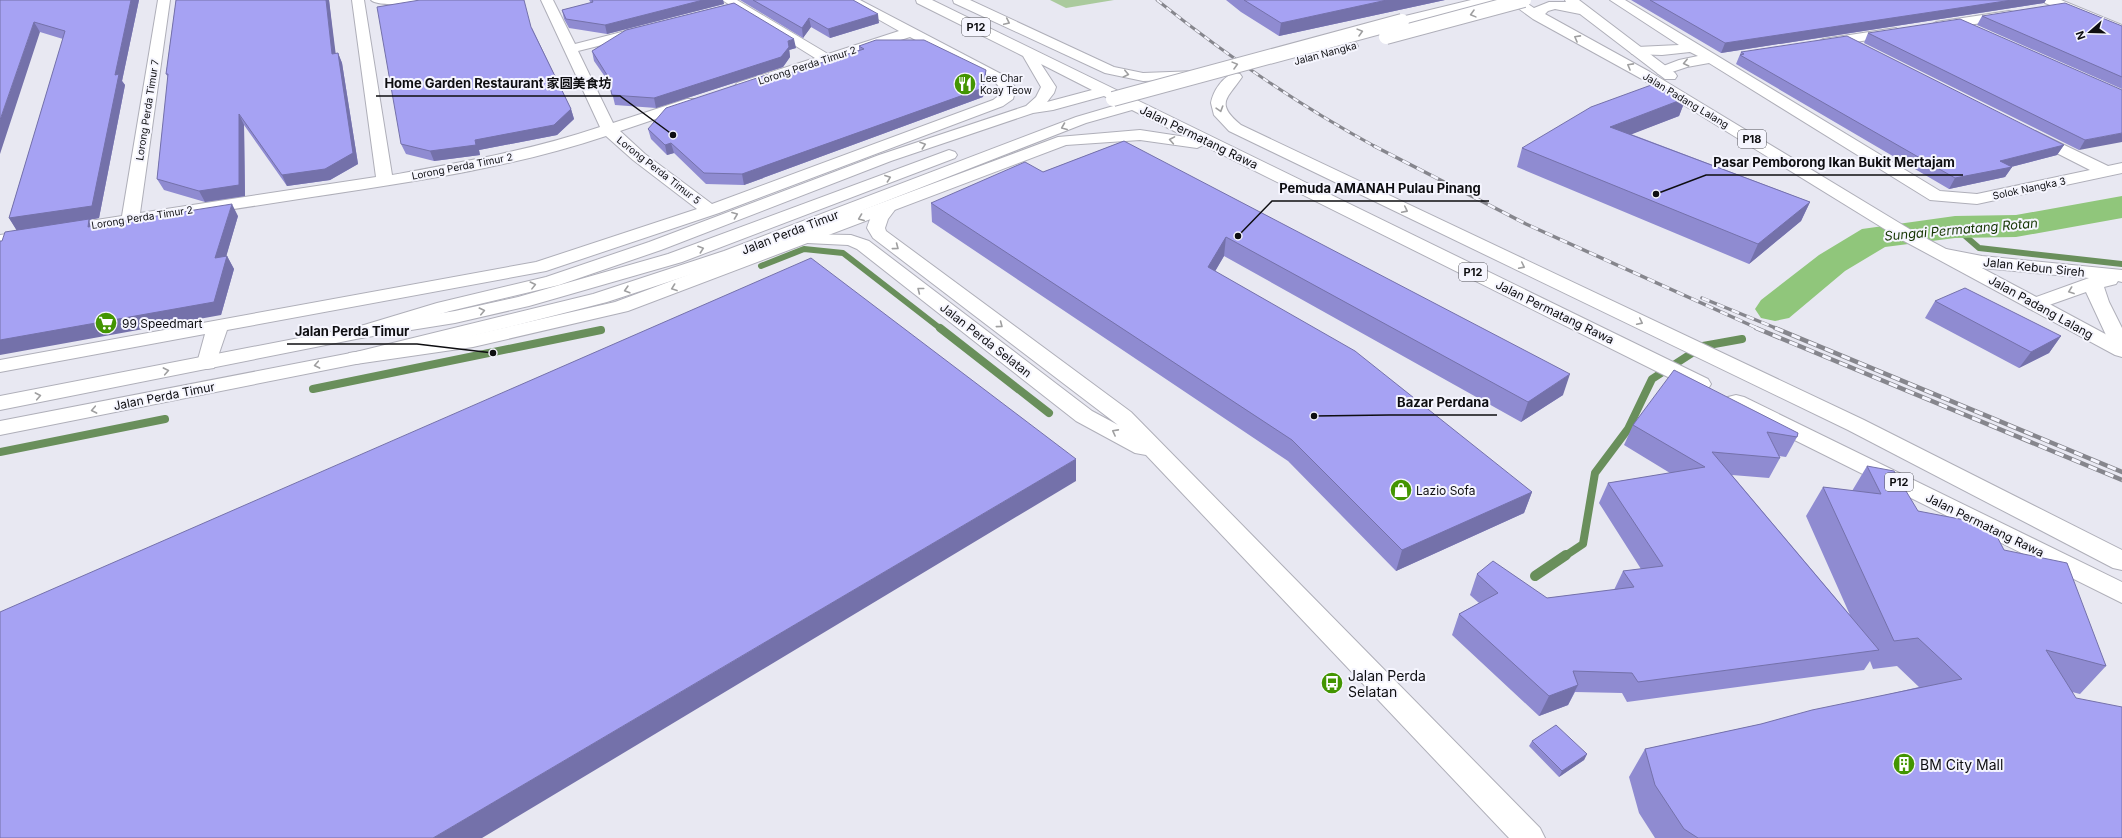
<svg xmlns="http://www.w3.org/2000/svg" width="2122" height="838" viewBox="0 0 2122 838" font-family="Inter,'Noto Sans SC',sans-serif">
<rect width="100%" height="100%" fill="#e8e8f2"/>
<path fill="#aaca9d" d="M1050 0H1114L1066 8Z"/>
<g fill="none" stroke-linecap="round" stroke-linejoin="round">
<path stroke="#698f5b" stroke-width="6" d="M1955 227 1979 248 2122 264
M761 266 804 249 843 253 941 329"/>
<path stroke="#698f5b" stroke-width="8" d="M940 328 1049 413
M313 389 601 330
M0 452 165 419
M1565 556 1583 544 1595 473 1628 429 1652 379 1703 346 1742 339"/>
<path stroke="#698f5b" stroke-width="10" d="M1535 576 1566 555"/>
<path fill="#90c67b" fill-rule="evenodd" d="M2122 196V218L2016 237 1955 238 1885 247 1845 271 1789 318 1775 321 1761 318 1755 309 1761 300 1819 255 1862 229 1955 216 2016 215Z"/>
<g stroke="#afafb9" stroke-width="2">
<path id="street" d="M158 0H170L140 213 376 177 352 0H364L392 175C463 162 532 150 600 127L541 0H553L575 44 641 27 646 28 648 31 646 34 578 51 613 123 687 99H697L700 102 697 105 620 131 645 154 712 204 993 100 1001 94V89L995 82 910 37 747 89H737L735 86 737 83 815 58 722 0H737L828 54 899 31 844 0H860L1005 76 1016 88 1013 99 1003 106 719 213 546 271 227 330 214 368 207 369 200 368 197 363 205 334 0 372V360L536 262 697 209 633 160 606 136C511 168 411 182 312 197 208 213 104 229 0 245V235L122 216Z
M371 0H427C423 6 375 6 371 0Z
M1610 0H1625L1940 191 1977 194 2090 170 2029 139 2027 136 2029 133 2035 131 2108 166 2122 163V173L1977 204 1930 200 1709 63 1687 67 1663 75 1658 74 1656 71 1658 68 1679 60 1698 56 1690 52 1662 55 1632 54 1630 51 1632 48 1637 47 1679 45Z
M2044 0H2061L2122 25V34L2045 3Z
M2009 11 2014 12 2016 15 2014 18 1936 30 1929 26 1936 22Z
M1896 28 1903 32 1901 35 1823 47 1816 43 1823 39Z
M2035 298 2042 300 2122 343V357L2115 355 2028 308 2025 304 2028 300Z"/>
</g>
<g stroke="#afafb9" stroke-width="2">
<path id="secondary" d="M1471 0H1493L1492 3 1402 25 1395 21 1397 18Z
M1351 42 1356 43 1358 46 1356 49 1314 60 1309 59 1307 56 1309 53Z
M1127 102 1132 104 1135 107 1132 110 1086 123 802 234 851 235 869 241 1092 411 1118 425 873 238 867 228C871 215 879 199 894 203L897 207 888 219 885 228 886 231 1131 412 1540 828 1545 838H1509L1146 455 1135 453 1076 421 857 249 848 245 807 243 801 242 798 238 800 234 738 259 607 302 509 327 356 364 0 435V421L356 352 593 294 724 251 1076 117Z
M949 150 955 152 957 155 955 158 682 262 529 306 455 323 361 338 0 410V396L361 326 455 311 518 297 668 254Z
M1946 249 1982 256 2122 270V282L2118 281 2116 284 2104 287 2109 302 2122 328V354L2115 352 2112 348 2086 292 2035 310 2028 308 2025 304 2028 300 2089 278 1982 268 1939 259 1937 255 1939 251Z"/>
</g>
<g stroke="#afafb9" stroke-width="2">
<path id="primary" d="M916 0H932L1708 379 1711 384 1708 389 1700 391 1692 389 1203 145 1197 148 1140 140 1066 145 628 311 473 347 356 364 349 363 346 358 349 353 356 352 473 335 615 302 1058 137 1140 130 1186 137 1104 96 1053 110 1033 113 891 161 661 250 559 285 450 311 361 338 354 336 351 332 354 328 437 303 546 277 649 242 879 155 1026 106 1036 97 1041 87 1023 56 917 3ZM1041 64 1092 90 1047 102 1054 93 1056 87Z
M953 0H970L1114 67 1143 73 1197 71 1202 72 1204 75 1202 78 1197 79 1143 81 1105 73 954 3Z
M1507 0H1522L1534 8 1549 2H1566L1565 0H1579L1675 73 1677 76 1675 79H1665L1580 14 1555 9 1548 11 1545 14 1650 72 1916 233 2042 300 2045 304 2042 308 2035 310 2028 308 1904 241 1640 78 1533 19Z
M1235 73 1240 74 1242 77C1228 98 1214 103 1241 125L1864 420 2122 550V570L2113 568 1848 430 1229 131 1214 115 1211 103C1213 91 1223 76 1235 73Z
M1736 395 1744 397 2122 582V603L1728 407 1725 402 1728 397Z"/>
</g>
<use href="#street" fill="#fff" fill-rule="evenodd"/>
<use href="#secondary" fill="#fff" fill-rule="evenodd"/>
<use href="#primary" fill="#fff" fill-rule="evenodd"/>
<g stroke="#86868d" stroke-width="3">
<path id="rail-far2" d="M1157 0C1226 55 1298 105 1376 147"/>
</g>
<g stroke="#86868d" stroke-width="3.5">
<path id="rail-far1" d="M1374 146 1526 224 1759 329
M1702 298 1778 329"/>
</g>
<g stroke="#86868d" stroke-width="4.5">
<path id="rail" d="M1756 328 2122 480
M1775 328 2122 472"/>
</g>
<use href="#rail-far2" stroke="#f5f5fe" stroke-width="2" stroke-dasharray="6" stroke-linecap="butt"/>
<use href="#rail-far1" stroke="#f5f5fe" stroke-width="2.5" stroke-dasharray="8" stroke-linecap="butt"/>
<use href="#rail" stroke="#f5f5fe" stroke-width="3" stroke-dasharray="9" stroke-linecap="butt"/>
<g stroke="#afafb9" stroke-width="16" stroke-linecap="butt">
<path id="secondary-bridge" d="M1386 37 1524 0
M1113 99 1402 21"/>
</g>
<use href="#secondary-bridge" stroke="#fff" stroke-width="14"/>
</g>
<path fill="#8f8bd1" d="M0 0H139L122 81 125 85 99 218 89 220 93 226 238 216 226 256H227L234 269 221 315 2 241 17 230 9 218 63 39 40 32Z
M176 0H329L335 54 338 53 342 63 358 164 330 180 287 186 244 125 245 196 205 202 164 190 157 179 168 77 166 74Z
M589 0H723L724 4 607 34 569 28 564 19 562 10 591 3Z
M740 0H853L879 23 830 38 811 27 803 38Z
M1226 0H1445L1279 36 1241 12Z
M1631 0H2046L2044 3 1721 53Z
M734 3 796 48 789 50 790 57 783 67 656 108 615 105 610 84 594 61 592 51Z
M1982 16 2122 26V89L1977 25Z
M532 28 571 109 574 119 557 135 479 150 480 155 434 161 406 154 401 144Z
M1868 33 2122 90 2079 150 1864 43Z
M859 46 986 70V79L983 97 744 185 706 184 674 153 667 155 651 139 648 129 769 74 770 79 859 50Z
M1741 52 2064 145 2057 155 2011 167H2012L2005 177 1949 189 1736 64Z
M1686 98 1679 116 1631 134 1810 202 1801 221 1749 264 1517 167 1522 148Z
M1124 141 1563 395 1521 422 1224 256 1215 271 1532 492 1524 513 1396 571 1288 461 932 222 931 203 1043 172Z
M1935 301 2061 336 2049 353 2019 368 1925 318Z
M1633 425 1798 433 1797 437 1786 457 1779 456 1780 458 1769 478 1732 475 1850 615 1806 516 1823 487 1852 491 1867 466 1918 511 2004 550 2106 666 2080 694 2072 692 2122 838H1655L1639 813 1629 777 1645 749 1761 724 1919 687 1897 666 1873 669 1870 661 1864 670 1627 702 1622 693 1575 692 1568 705 1539 716 1452 635 1459 614 1479 603 1470 595 1477 574 1547 598 1614 590 1623 571 1641 569 1599 503 1608 483 1670 473 1624 445Z
M1532 741 1587 754 1584 760 1559 777 1529 746Z"/>
<path fill="#7471aa" d="M131 0H139L122 81 125 85 99 218 89 220 97 232 17 231 9 218 115 75Z
M326 0H329L337 64 332 54Z
M703 0H723L724 4 607 34 605 25Z
M1387 0H1445L1279 36 1281 23Z
M2012 0H2046L2044 3 1721 53 1725 43Z
M878 14 879 23 830 38 828 29Z
M809 18 811 27 803 38 802 28Z
M34 22 40 32 0 154V120Z
M794 39 796 48 789 50 788 41Z
M789 47 790 57 783 67 656 108 654 98Z
M338 53 342 63 358 164 330 180 287 186 282 175Z
M986 70V79L983 97 744 185 742 174Z
M769 74 771 84 765 81Z
M1686 98 1679 116 1604 145 1610 127Z
M571 109 574 119 557 135 479 150 480 155 434 161 430 151 475 140Z
M239 114 244 125 245 196 205 202 199 191Z
M2122 133V142L2079 150 2085 140Z
M671 143 674 153 667 155 665 145Z
M2064 145 2057 155 2003 169 2012 167 2005 177 1949 189 1955 178 2000 161Z
M1810 202 1801 221 1749 264 1758 244Z
M232 204 238 216 222 271 215 258Z
M1226 237 1224 256 1206 287 1208 267Z
M227 256 234 269 221 315 0 355V340Z
M2061 336 2049 353 2019 368 2031 352Z
M1570 374 1563 395 1521 422 1528 402Z
M1076 459V481L482 838H433Z
M1532 492 1524 513 1396 571 1402 550Z
M1578 685 1568 705 1539 716 1549 696Z
M1587 754 1584 760 1559 777 1562 771Z"/>
<path fill="#a6a2f3" stroke="#7471aa" d="M0 0H131L115 75 119 74 92 206 9 218 65 31 34 22 0 120Z
M176 0H326L332 54 338 53 353 153 325 169 282 175 239 114V185L199 191 157 179 168 74H166Z
M420 0H524L531 27 571 109 554 125 475 140 476 145 430 151 401 144 377 7Z
M592 0H703L605 25 566 19 562 10 593 2Z
M753 0H853L878 14 828 29 809 18 802 28Z
M1244 0H1387L1281 23Z
M1650 0H2012L1725 43Z
M734 3 794 39 788 41 789 47 781 57 654 98 612 95 607 75 592 51 626 30Z
M2065 3 2122 26V77L1982 16Z
M1960 19 2122 90V133L2085 140 1868 33Z
M1847 36 2064 145 2000 161 2012 167 1955 178 1740 55 1744 54 1741 52Z
M876 40H924L986 70 983 88 742 174 704 173 671 143 665 145 648 129 666 108 769 74 765 81 864 49 859 46Z
M1654 84 1686 98 1610 127 1810 202 1758 244 1522 148 1591 107Z
M1124 141 1570 374 1528 402 1226 237 1208 267 1355 351 1532 492 1402 550 1292 440 931 203 1025 162 1043 172Z
M232 204 215 258 227 256 214 302 0 340V241H2L5 232 89 219 88 227Z
M811 258 1076 459 433 838H0V612Z
M1965 288 2061 336 2031 352 1935 301Z
M1674 370 1798 433 1797 437 1767 432 1780 458 1712 452 1879 650 1638 682 1632 673 1573 671 1578 685 1549 696 1459 614 1498 593 1477 574 1493 561 1547 598 1634 587 1623 571 1663 566 1608 483 1705 467 1633 425Z
M1867 466 1894 471 1918 511 1991 525 2004 550 2067 563 2106 666 2046 650 2076 698 2122 707V838H1698L1684 829 1655 785 1645 749 1761 724 1812 710 1962 679 1918 638 1894 641 1823 487 1881 494Z
M1556 725 1587 754 1562 771 1532 741Z"/>
<defs><path id="oneway-chevron" d="M-2-3.5L2.5 0L-2 3.5" fill="none" stroke-width="1.6" stroke-linecap="round" stroke-linejoin="round"/></defs>
<g stroke="#9f9fa0">
<use href="#oneway-chevron" transform="translate(1473 14) rotate(165)"/>
<use href="#oneway-chevron" transform="translate(1007 22) rotate(25)"/>
<use href="#oneway-chevron" transform="translate(1360 32) rotate(-15)"/>
<use href="#oneway-chevron" transform="translate(1577 38) rotate(-151)"/>
<use href="#oneway-chevron" transform="translate(1686 63) rotate(167)"/>
<use href="#oneway-chevron" transform="translate(1235 65) rotate(-15)"/>
<use href="#oneway-chevron" transform="translate(1630 66) rotate(-151)"/>
<use href="#oneway-chevron" transform="translate(1126 74) rotate(13)"/>
<use href="#oneway-chevron" transform="translate(1220 109) rotate(73)"/>
<use href="#oneway-chevron" transform="translate(1064 127) rotate(158)"/>
<use href="#oneway-chevron" transform="translate(1172 140) rotate(-170)"/>
<use href="#oneway-chevron" transform="translate(923 145) rotate(-19)"/>
<use href="#oneway-chevron" transform="translate(888 178) rotate(-20)"/>
<use href="#oneway-chevron" transform="translate(1405 210) rotate(26)"/>
<use href="#oneway-chevron" transform="translate(735 215) rotate(-21)"/>
<use href="#oneway-chevron" transform="translate(861 218) rotate(159)"/>
<use href="#oneway-chevron" transform="translate(896 247) rotate(37)"/>
<use href="#oneway-chevron" transform="translate(701 249) rotate(-19)"/>
<use href="#oneway-chevron" transform="translate(1522 266) rotate(26)"/>
<use href="#oneway-chevron" transform="translate(533 285) rotate(-14)"/>
<use href="#oneway-chevron" transform="translate(674 288) rotate(160)"/>
<use href="#oneway-chevron" transform="translate(627 290) rotate(164)"/>
<use href="#oneway-chevron" transform="translate(920 290) rotate(-142)"/>
<use href="#oneway-chevron" transform="translate(2071 291) rotate(160)"/>
<use href="#oneway-chevron" transform="translate(482 311) rotate(-13)"/>
<use href="#oneway-chevron" transform="translate(1640 322) rotate(26)"/>
<use href="#oneway-chevron" transform="translate(1000 325) rotate(37)"/>
<use href="#oneway-chevron" transform="translate(317 365) rotate(169)"/>
<use href="#oneway-chevron" transform="translate(166 371) rotate(-11)"/>
<use href="#oneway-chevron" transform="translate(38 396) rotate(-11)"/>
<use href="#oneway-chevron" transform="translate(94 410) rotate(169)"/>
<use href="#oneway-chevron" transform="translate(1115 432) rotate(-152)"/>
</g>
<defs>
<g id="restaurant-disc" transform="scale(1.15)"><circle r="9.5" fill="#439501" stroke="#f5f5fe"/><path d="M-5-6h1v4h1v-4h1v4h1v-4h1v5L-1.5 .5V6h-2V.5L-5-1ZM5-6V6H3V1.5H1.5Q1.5-4 5-6Z" fill="#fff"/></g>
<g id="supermarket-disc" transform="scale(1.15)"><circle r="9.5" fill="#439501" stroke="#f5f5fe"/><path d="M-6-5.5h2.5l.6 2H6L4.5 2H-2.5L-4.4-4H-6ZM-1.5 3.2a1.3 1.3 0 1 0 .1 0ZM3 3.2a1.3 1.3 0 1 0 .1 0Z" fill="#fff"/></g>
<g id="shop-disc" transform="scale(1.15)"><circle r="9.5" fill="#439501" stroke="#f5f5fe"/><path d="M-5-2.5h2.3a2.7 3.5 0 0 1 5.4 0H5L5.5 6h-11ZM-1.5-2.5h3a1.5 2.3 0 0 0-3 0Z" fill="#fff"/></g>
<g id="bus-disc" transform="scale(1.15)"><circle r="9.5" fill="#439501" stroke="#f5f5fe"/><path d="M-5-6H5V4H4V6H2V4H-2V6H-4V4H-5ZM-3.5-4V0h7V-4ZM-3.5 1.2v1.5H-2V1.2ZM2 1.2v1.5H3.5V1.2Z" fill="#fff"/></g>
<g id="building-disc" transform="scale(1.15)"><circle r="9.5" fill="#439501" stroke="#f5f5fe"/><path d="M-4-6H4V6H1V3H-1V6H-4ZM-2.5-4.3h1.7v1.8h-1.7ZM.8-4.3h1.7v1.8H.8ZM-2.5-1h1.7V.8h-1.7ZM.8-1h1.7V.8H.8Z" fill="#fff"/></g>
</defs>
<g fill-rule="evenodd">
<use href="#restaurant-disc" x="965" y="84"/>
<use href="#supermarket-disc" x="106" y="323"/>
<use href="#shop-disc" x="1401" y="490"/>
<use href="#bus-disc" x="1332" y="683"/>
<use href="#building-disc" x="1904" y="764"/>
</g>
<g text-anchor="middle" dominant-baseline="central" stroke-width="4" stroke-linejoin="round" paint-order="stroke">
<g font-size="10" fill="#0e0e11" stroke="#f5f5fe">
<text transform="translate(1325 53) rotate(-15)">Jalan Nangka</text>
<text transform="translate(807 65) rotate(-18)">Lorong Perda Timur 2</text>
<text transform="translate(1686 100) rotate(31)">Jalan Padang Lalang</text>
<text transform="translate(147 110) rotate(-81)">Lorong Perda Timur 7</text>
<text transform="translate(462 166) rotate(-11)">Lorong Perda Timur 2</text>
<text transform="translate(659 170) rotate(38)">Lorong Perda Timur 5</text>
<text transform="translate(2029 188) rotate(-12)">Solok Nangka 3</text>
<text transform="translate(142 217) rotate(-9)">Lorong Perda Timur 2</text>
</g>
<g font-size="10" fill="#0e0e11" stroke="#f5f5fe" text-anchor="start">
<text x="980" y="78">Lee Char<tspan x="980" dy="12">Koay Teow</tspan></text>
</g>
<g fill="#f5f5fe" stroke="#535358" stroke-width="1">
<rect x="962" y="18" width="28" height="18" rx="3"/>
<rect x="1738" y="130" width="28" height="18" rx="3"/>
<rect x="1459" y="263" width="28" height="18" rx="3"/>
<rect x="1885" y="473" width="28" height="18" rx="3"/>
</g>
<g font-size="11" font-weight="bold" fill="#0e0e11">
<text x="976" y="27">P12</text>
<text x="1752" y="139">P18</text>
<text x="1473" y="272">P12</text>
<text x="1899" y="482">P12</text>
</g>
<g font-size="12" fill="#0e0e11" stroke="#f5f5fe">
<text transform="translate(1199 137) rotate(26)">Jalan Permatang Rawa</text>
<text transform="translate(790 232) rotate(-21)">Jalan Perda Timur</text>
<text transform="translate(2034 267) rotate(6)">Jalan Kebun Sireh</text>
<text transform="translate(2041 307) rotate(29)">Jalan Padang Lalang</text>
<text transform="translate(1555 312) rotate(26)">Jalan Permatang Rawa</text>
<text transform="translate(986 340) rotate(38)">Jalan Perda Selatan</text>
<text transform="translate(164 396) rotate(-11)">Jalan Perda Timur</text>
<text transform="translate(1985 525) rotate(26)">Jalan Permatang Rawa</text>
</g>
<g font-size="12" fill="#0e0e11" stroke="#f5f5fe" text-anchor="start">
<text x="122" y="323">99 Speedmart</text>
<text x="1416" y="490">Lazio Sofa</text>
</g>
<g font-size="13" font-style="italic" fill="#143501" stroke="#f5f5fe">
<text transform="translate(1961 229) rotate(-5)">Sungai Permatang Rotan</text>
</g>
<g font-size="14" fill="#0e0e11" stroke="#f5f5fe" text-anchor="start">
<text x="1348" y="675">Jalan Perda<tspan x="1348" dy="16">Selatan</tspan></text>
<text x="1920" y="764">BM City Mall</text>
</g>
</g>
<path fill="none" stroke="#0e0e11" stroke-width="1.5" d="M673 135L620 96H376M1656 194L1706 175H1963M1238 236L1272 201H1489M493 353L417 344H287M1314 416L1389 415H1497"/>
<g fill="#0e0e11" stroke="#f5f5fe" stroke-width="1.5">
<circle cx="673" cy="135" r="4"/>
<circle cx="1656" cy="194" r="4"/>
<circle cx="1238" cy="236" r="4"/>
<circle cx="493" cy="353" r="4"/>
<circle cx="1314" cy="416" r="4"/>
</g>
<g font-size="13" text-anchor="middle" font-weight="bold" fill="#0e0e11" stroke="#f5f5fe" stroke-width="4" stroke-linejoin="round" paint-order="stroke">
<text x="498" y="88">Home Garden Restaurant 家圆美食坊</text>
<text x="1834" y="167">Pasar Pemborong Ikan Bukit Mertajam</text>
<text x="1380" y="193">Pemuda AMANAH Pulau Pinang</text>
<text x="352" y="336">Jalan Perda Timur</text>
<text x="1443" y="407">Bazar Perdana</text>
</g>
<g transform="translate(2090 32) rotate(250)" stroke="#f5f5fe" stroke-width="3" paint-order="stroke">
<path d="M0-3L7 15L0 10L-7 15Z" fill="#0e0e11"/>
<text y="-6" font-size="11" font-weight="bold" text-anchor="middle" fill="#0e0e11">N</text>
</g>
</svg>
